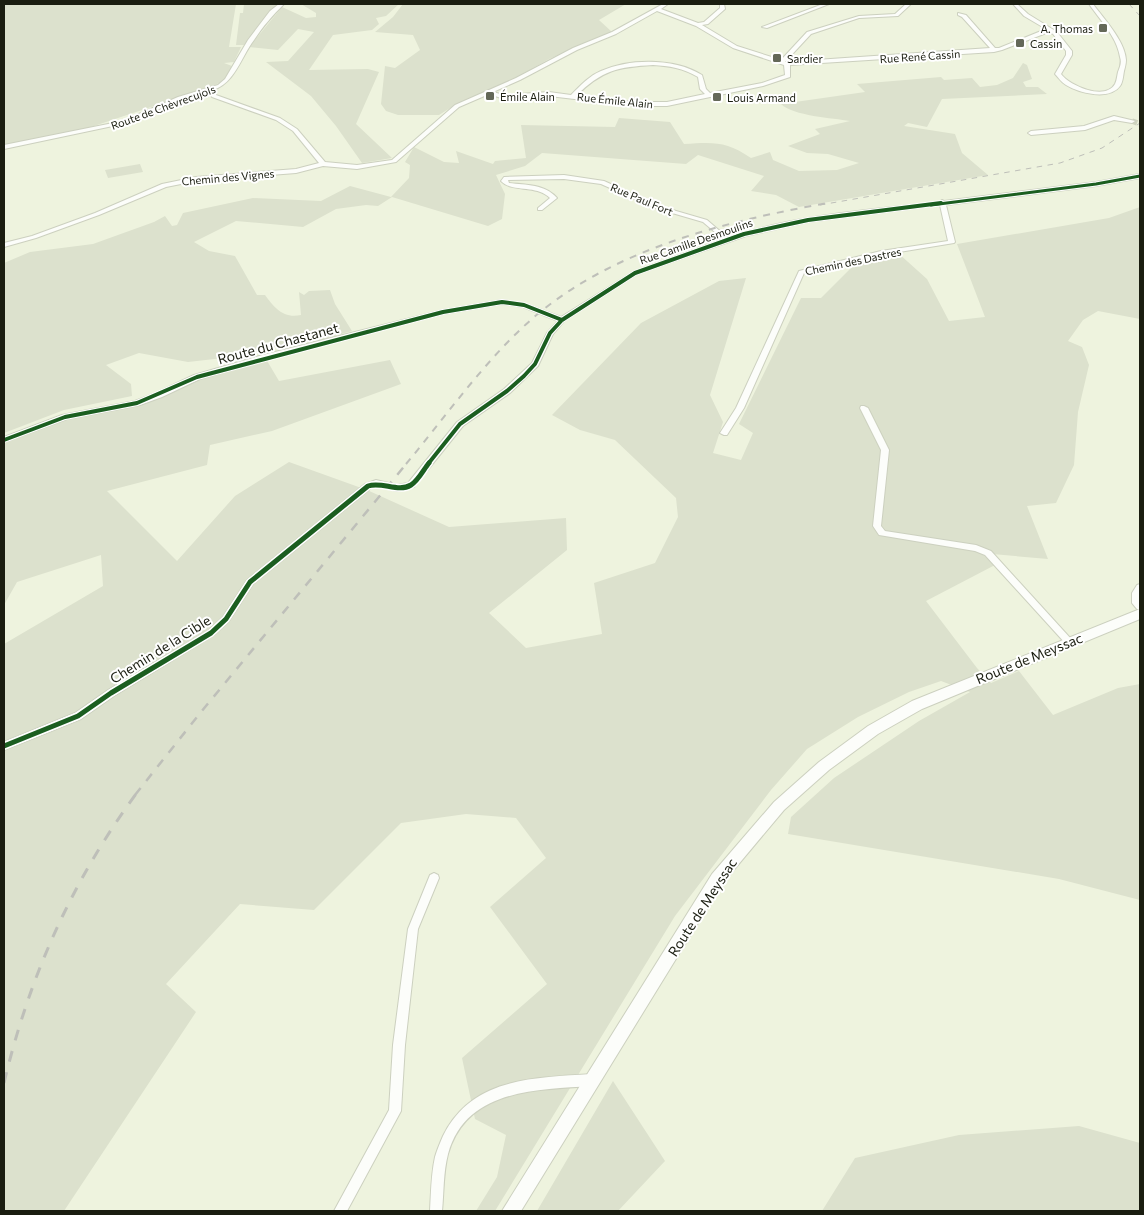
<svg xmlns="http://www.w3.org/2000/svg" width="1144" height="1215" viewBox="0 0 1144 1215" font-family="Commissioner,sans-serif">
<rect width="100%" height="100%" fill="#eef3de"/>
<path fill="#dce1cd" d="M4 4H236L229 47H241L234 62 224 63 232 66 224 81 205 89 76 132 4 145Z
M244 4H278L244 45H236L240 13H243Z
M301 4H399L386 16 376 18 379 24 372 30 333 35 309 70 368 69 379 72 356 124 392 158 362 163 336 126 311 96 266 62 288 61 314 32 298 29 278 50 249 47 282 7 306 18 316 17V13Z
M403 4H626L599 20 612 32 549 59 512 80 455 105 439 115H398L386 111 381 104 385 66 395 68 420 50 413 35 375 32 393 17Z
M1023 63 1027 65 1032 79 1023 82 1026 87H1038L1047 94 942 99 927 127 908 123 904 126 955 134 962 153 988 175 799 207 776 195 751 191 764 176 698 155 686 164 542 153 525 166 496 175 505 194 502 219 488 226 392 197 378 206 366 205 336 209 303 227 236 221 194 242 209 251 235 256 257 295H265C274 307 283 319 301 315L299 292 304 295 309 291 330 290 335 304 352 331 309 343 306 339 241 356 188 362 139 353 106 365 131 384 132 396 64 410 4 433V263L30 252 93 244 154 222 165 216 172 226 177 225 183 213 253 198 321 201 350 186 391 197 409 178 410 165 405 162 414 147 444 162 459 163 456 151 493 164 495 161 526 158 521 125 615 127 619 118 670 122 684 144C714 142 726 141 751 158L770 152 773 160 799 171 837 170 859 163 828 154 807 153 788 146 820 134 815 129 850 121C833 118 793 116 781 104L865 92 857 84 941 77 944 80 972 78 980 87 997 85 1013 78Z
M140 164 143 172 108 178 105 170Z
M1140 207V319L1098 311 1083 320 1068 341 1082 347 1089 365 1078 412 1074 465 1056 503 1027 506 1048 559 981 553 995 565 926 601 977 668 991 683 1019 671 1053 715 1118 688 1140 684V900L1059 879 788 834 791 817 834 778 919 721 970 692 941 681 909 692 858 717 807 749 771 790 675 916 495 1211H476L497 1177 506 1135 475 1119 462 1058 547 984 490 907 546 858 516 818 466 814 401 823 314 910 240 904 166 984 196 1012 64 1211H4V644L103 586 101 555 17 582 4 605V441L73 417 148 402 204 377 266 359 279 381 390 360 401 384 272 431 210 445 207 465 107 491 177 561 235 496 289 462 367 490 449 527 566 518 567 550 489 613 526 648 602 634 594 583 655 563 678 517 676 498 615 440 580 430 552 415 641 323 719 281 746 278 710 395 723 422 713 453 741 460 753 433 739 424 801 298H821L854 265 898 253 927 279 949 321 985 317 957 244 1109 218Z
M613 1081 665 1161 618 1211H537Z
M1079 1126 1140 1143V1211H822L855 1158 959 1135Z"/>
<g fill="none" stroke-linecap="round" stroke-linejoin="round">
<path stroke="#ced3bf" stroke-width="5.5" stroke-dasharray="5.5 2.5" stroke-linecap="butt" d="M1132 121 1140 124"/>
<g stroke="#ccd0bf" stroke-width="2">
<path id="minor" d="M279 4H284C273 15 263 26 254 40 241 57 235 83 213 90L216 95 280 118 297 129 325 162 357 165 392 160 455 105 516 78 573 48 612 32 663 4H668L661 9 698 23 704 22 720 8V4H724L725 9 708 24 702 25 737 46 781 60 807 32 859 16 895 14 906 4H911L898 16 859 18 811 34 785 62H787L990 48 962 17 958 15V13L966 15 995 48H999L1046 29 1024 16 1013 4H1017L1028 14 1057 32 1072 51V55L1061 74C1070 86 1105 101 1115 84 1117 80 1117 76 1118 72 1120 67 1122 63 1120 57 1117 37 1100 20 1089 4H1093C1104 19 1125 41 1126 60 1126 64 1125 67 1124 71 1123 76 1123 82 1120 86 1109 101 1079 93 1066 85 1061 82 1059 78 1055 74L1066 55V51L1053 34 1049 32 1002 50 994 52 790 65V77L763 86 667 106H634L549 96 504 99 489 94 459 107 396 162 357 169 323 166 296 173 196 181 166 187 99 215 36 238 4 247V243L32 236 95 213 162 184 196 177 296 169 319 163 293 131 276 120 212 97 208 91 182 99 127 123 4 149V145L123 121 178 97 218 85 225 79 248 40 270 11ZM657 11 696 26 733 48 784 65 785 75 762 83 710 93 706 89 702 75C675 58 630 58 601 71 589 76 580 86 571 95L549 92 504 95 493 92 520 80 577 50 616 34ZM653 65C669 66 683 68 698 77L700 89 705 94 667 102H634L576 96C602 70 618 67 653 65Z
M823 4H829L767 28 762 27Z
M1114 116 1135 121 1132 123 1114 120 1085 130 1031 135 1028 133 1031 131 1084 126Z
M1140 174V178L1096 186 946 205 955 242 954 243 881 255 804 273 744 408 727 435H724L720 433 736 408 799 271 881 251 948 241 940 205 808 222 746 236 637 274 564 321 553 334 538 366 510 393 463 426 414 487 397 491 376 486 371 488 253 584 229 621 214 635 114 696 81 719 4 750V742L75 713 108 690 208 631 223 617 247 580 365 484 376 480 397 485 408 483 457 422 504 389 532 363 547 333 558 321 523 307 502 304 443 314 269 359 200 379 162 397 140 405 67 419 4 442V437L62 415 135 401 156 393 194 375 263 355 443 310 502 300 526 304 561 317 633 272 723 239 703 222 655 208 601 184 564 179 508 180 509 183C526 185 545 184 557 198L542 210H538V208L550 198C536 184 512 193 501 181L504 177 564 175 604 181 659 206 707 220 728 238C792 215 871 210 939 202L942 200 944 201 1096 182Z
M861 406H864L868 408 889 450 881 526 885 531 976 545 991 551 1072 640 1073 642 1072 644H1066L985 555 975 551 879 535 873 526 881 450 860 408Z
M1140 584V610L1137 609 1132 603V593L1137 585Z
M434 873 438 875 439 878 418 929 405 1045 401 1111 347 1211H334L389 1110 393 1045 408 929 430 875Z
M591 1074 595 1076 597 1080 595 1084 591 1086C536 1090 466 1089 448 1154 443 1173 444 1192 442 1211H430C431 1194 431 1175 435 1157 437 1150 440 1143 443 1136 472 1077 534 1078 591 1074Z"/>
</g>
<g stroke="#ccd0bf" stroke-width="2">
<path id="secondary" d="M1140 609V619L922 709 878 734 829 770 784 810 722 884 521 1211H502L712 874 774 802 819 762 868 726 912 701Z"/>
</g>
<use href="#minor" fill="#fcfdfa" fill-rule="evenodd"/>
<use href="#secondary" fill="#fcfdfa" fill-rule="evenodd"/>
<path stroke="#bebfb9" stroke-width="1" stroke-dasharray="5.5 5.5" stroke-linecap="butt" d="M1129 4 1140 16
M820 205 1060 163 1102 148 1140 123"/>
<path stroke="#bebfb9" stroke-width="2" stroke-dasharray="7 7" stroke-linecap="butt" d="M406 464C447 415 485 360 533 318 613 249 726 221 828 203"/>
<path stroke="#bebfb9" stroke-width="2.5" stroke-dasharray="9 9" stroke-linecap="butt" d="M135 795 201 712 407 463"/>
<path stroke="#bebfb9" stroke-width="3" stroke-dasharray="11 11" stroke-linecap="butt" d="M4 1083C29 977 72 881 136 794"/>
<g stroke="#fff" stroke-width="5">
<path id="cycleway-far2" d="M931 205 1096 184 1140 176"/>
</g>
<g stroke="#fff" stroke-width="6">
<path id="cycleway-far1" d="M4 440 65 417 137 403 197 377 443 312 502 302 524 305 562 320
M428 464 460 424 507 391 524 376 535 364 550 333 562 320 635 273 744 234 808 220 941 203"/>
</g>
<g stroke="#fff" stroke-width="8">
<path id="cycleway" d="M4 746 78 716 111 693 211 633 226 619 250 582 368 486C382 481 398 493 411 485 418 481 424 469 429 463"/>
</g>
<use href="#cycleway-far2" stroke="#1b5e20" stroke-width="3"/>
<use href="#cycleway-far1" stroke="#1b5e20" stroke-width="4"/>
<use href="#cycleway" stroke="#1b5e20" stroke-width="5"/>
</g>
<g fill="#646858" stroke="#fff" stroke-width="2">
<rect x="1098" y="23" width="10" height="10" rx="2.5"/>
<rect x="1015" y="38" width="10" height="10" rx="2.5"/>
<rect x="772" y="53" width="10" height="10" rx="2.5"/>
<rect x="485" y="91" width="10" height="10" rx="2.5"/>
<rect x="712" y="92" width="10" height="10" rx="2.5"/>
</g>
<g text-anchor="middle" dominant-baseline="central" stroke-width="4" stroke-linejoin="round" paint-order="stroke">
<g font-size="11" fill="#1a1d10" stroke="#fff" text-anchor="start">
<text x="1093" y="28" text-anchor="end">A. Thomas</text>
<text x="1030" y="43">Cassin</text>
<text x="787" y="58">Sardier</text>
<text x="500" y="96">Émile Alain</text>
<text x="727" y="97">Louis Armand</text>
</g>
<g font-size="11" fill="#1a1d10" stroke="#fff">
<text transform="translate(920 56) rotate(-4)">Rue René Cassin</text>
<text transform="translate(615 100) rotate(6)">Rue Émile Alain</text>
<text transform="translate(163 107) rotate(-20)">Route de Chèvrecujols</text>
<text transform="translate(228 177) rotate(-5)">Chemin des Vignes</text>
<text transform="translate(642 199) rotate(23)">Rue Paul Fort</text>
<text transform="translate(696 241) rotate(-19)">Rue Camille Desmoulins</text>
<text transform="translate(853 261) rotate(-12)">Chemin des Dastres</text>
</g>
<g font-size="14" fill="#1a1d10" stroke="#fff">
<text transform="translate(278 343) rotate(-15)">Route du Chastanet</text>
<text transform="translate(160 649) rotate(-32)">Chemin de la Cible</text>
<text transform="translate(1029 658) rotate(-22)">Route de Meyssac</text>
<text transform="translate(702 907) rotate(-57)">Route de Meyssac</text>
</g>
</g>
<rect width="1144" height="1215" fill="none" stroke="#1a1d10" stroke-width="10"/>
</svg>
